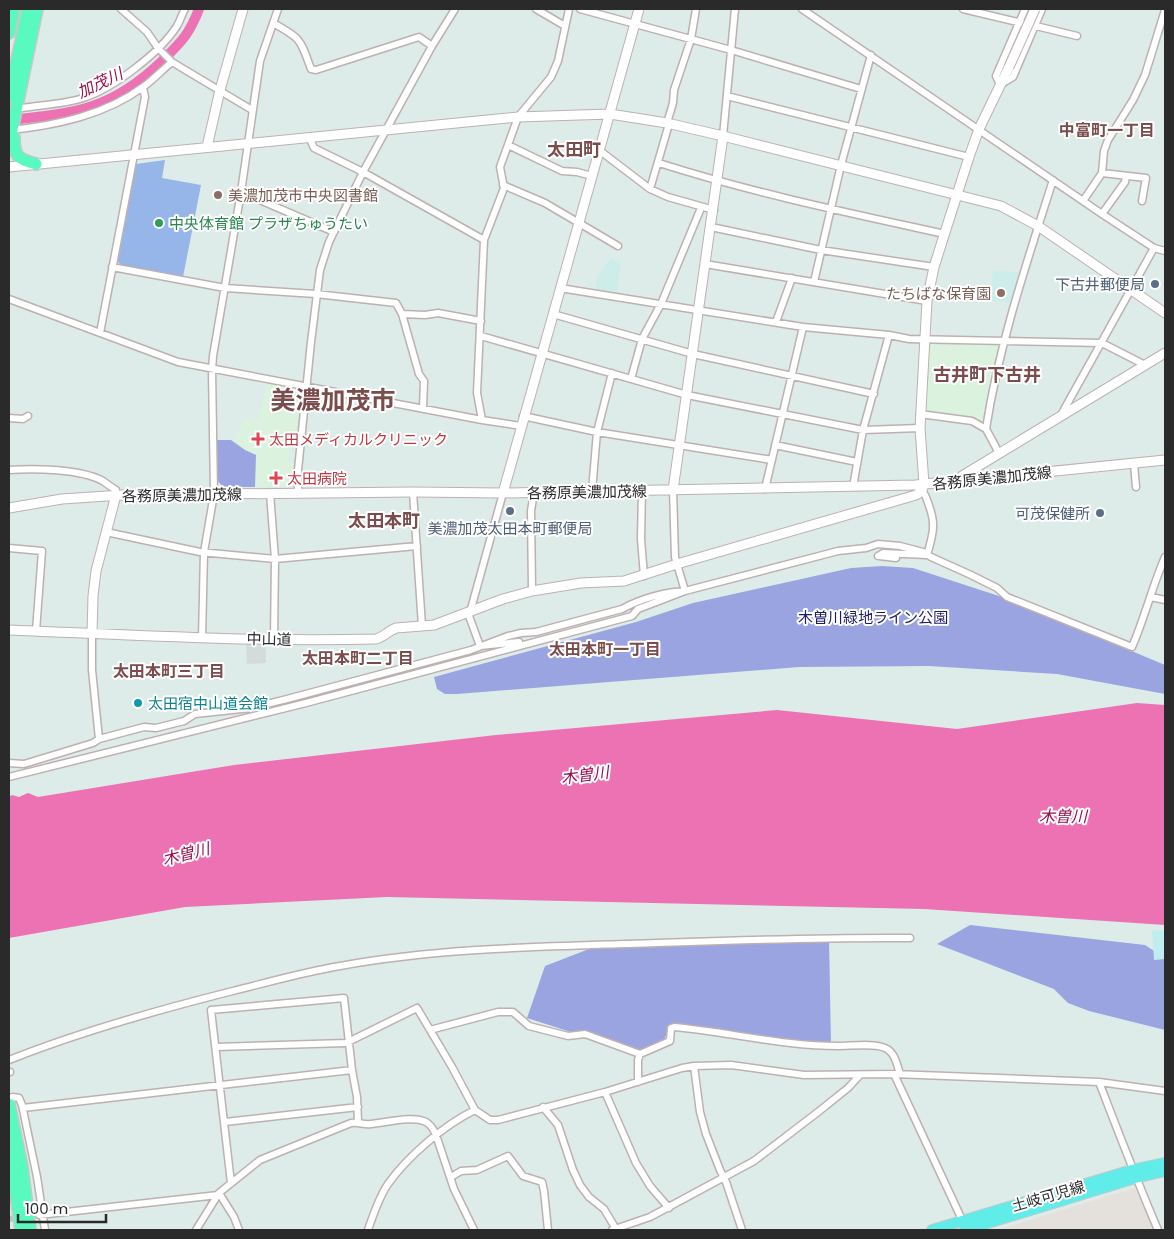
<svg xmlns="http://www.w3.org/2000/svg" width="1174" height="1239" viewBox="0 0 1174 1239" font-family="Poppins,'Noto Sans JP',sans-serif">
<rect width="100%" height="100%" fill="#ddece8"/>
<path fill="#e4e1dd" d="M1135 1188 1154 1230H997Z"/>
<path fill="#ccede9" d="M612 258 621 265 616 295 595 291 597 277 607 263Z
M993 271 1021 272 1013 300 1010 302 986 301 987 285H992Z"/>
<path fill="#daf2de" d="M1001 342 993 371 984 424 928 413 925 411 928 343Z
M267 382 288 386 287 393 303 395 298 433H292L288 462 295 463V487H255L256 455 245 450 234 442 244 419 258 420Z"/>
<path fill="#9aa4e1" d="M216 440H231L245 450 256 455 255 487H223L217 480Z
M882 566 913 568 1005 598 1165 665V694L1057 674 929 666 799 667 457 694H445L437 689 434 677 636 622 693 603 851 568Z
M970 925 1145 945 1165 958V1030L1089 1011 1068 1003 1054 989 937 944Z
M829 937 831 1046 670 1025 664 1040 640 1054 527 1018 545 966 602 944Z"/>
<path fill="#c0eef0" d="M1152 930 1165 931V959L1154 960Z"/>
<path fill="#96b5e8" d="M165 160 162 178 201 185 183 277 120 265 118 261 136 164Z"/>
<path fill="#d3dcda" d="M246 641H266V663L247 664Z"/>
<path fill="#ec72b3" d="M1137 703 1165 705V925L924 909 387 897 185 907 9 938V797L12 795 19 797 28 793 38 797 234 765 496 735 777 710 957 729Z"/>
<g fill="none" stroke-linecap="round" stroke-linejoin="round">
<path stroke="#ec72b3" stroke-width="10" d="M9 120C76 113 111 110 162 61 181 42 189 35 199 9"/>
<path stroke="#b9c5c2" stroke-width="6" stroke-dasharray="6 3" stroke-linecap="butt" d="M9 1219 39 1215"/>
<g stroke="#beb0b0" stroke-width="9">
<path id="street" d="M121 9 147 32 158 48 172 62 252 110
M536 9 565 26
M580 9 731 50 861 89
M802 9 1102 214 1154 248 1165 251
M963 9 1022 23
M1025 9 996 76 1000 85 1013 77 1042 9
M273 23C302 39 300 39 311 69L316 70 419 37 432 46
M1032 25 1077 36
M727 96 969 157
M22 108C40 105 66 104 83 98 112 89 160 53 177 26 180 21 182 14 185 9
M667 123 673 103 674 90 691 39 696 9
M11 130C57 125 105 115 143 87 153 80 162 70 172 62
M723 136 735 9
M310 139 314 148 363 172 484 240
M508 145 562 171 577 172 592 176
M599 150 650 189 668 197 714 210
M659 163C753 193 849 213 945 234
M1102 173 1146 178 1142 201
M503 185 545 203 618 246
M650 189 669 124
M241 192 334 232
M1083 201 1102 173 1104 151 1108 140 1133 100 1145 75 1165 10
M1102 214 1125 182 1126 177
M711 227 821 250 934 267
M705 264 927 301
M112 267 225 288 316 294 396 303 402 314 419 374 424 381 423 409
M814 282 841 165 871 55
M560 288 803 327 889 335 909 339 1102 343 1145 365
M9 299 178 362 482 420 521 426
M402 314 425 315 438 313 481 321
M553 314 693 354 874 394
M776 322 792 278
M100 333 145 97 143 88
M481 336 687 395 863 430 920 428
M631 379 642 339 661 304 701 208
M920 414 972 421 986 429 999 453
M1061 415 1154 248
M523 416 597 432 772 460
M9 418 23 419 28 416
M482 420 477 393 484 240 504 188 500 167 518 117 551 77 558 61 569 9
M986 429C999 344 1027 262 1053 180
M775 445 857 462
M1134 464 1136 487
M9 470C34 468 81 469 103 481 107 484 111 487 116 490V495
M853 487 863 430 889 335
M765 489 803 327
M592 491 597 432 612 373
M642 491 641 539 644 576
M413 492 422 626
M270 493 275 559 274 639
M298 493V470L311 342 320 270 329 242 363 172 432 46 455 9
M503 493 469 616 480 646 519 642
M106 532 200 552 275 559 417 546
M9 548 42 551 36 631
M878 556 883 553 927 555C935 529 936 521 925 495
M879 556 896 558
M532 591 531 511 534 492
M1151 597 1165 600
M92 634V670L99 739
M202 638 204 552 214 494 212 370 213 356 241 192 260 61 278 9
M9 763 24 764 93 743 99 739 144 727 156 728 184 721 195 714 251 708 287 699 471 650 508 636 521 633 536 632 622 609C640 599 664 592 685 591L838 551 866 548 878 544 900 546 923 552 931 557 971 575 997 588 1007 597 1132 647C1145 617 1152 587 1165 557
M9 777 306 703 632 616 638 609 685 591 675 557 673 490
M430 1030 498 1012H513L529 1026 568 1036 585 1034 640 1054
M216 1047 346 1043 417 1008 452 1067 475 1110 490 1120H498L605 1092 682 1068 694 1066 731 1065 804 1075 894 1074 1099 1082 1165 1091
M9 1060C82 1031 157 1010 233 991 269 982 304 972 340 966 434 949 530 947 625 944 720 941 815 937 910 938
M694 1066 700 1112 706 1134 720 1170 726 1182 742 1230
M9 1072H10
M894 1074 964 1224
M638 1082V1060L640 1054 670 1041 671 1028 674 1027C729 1032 783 1046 839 1046 851 1046 875 1043 885 1048 895 1052 897 1065 900 1074
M1099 1082C1118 1131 1137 1181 1158 1230
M605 1092 636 1163 650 1186 669 1208
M9 1098 13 1097 19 1098 22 1105 37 1177 45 1230
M543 1107 558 1125 573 1170 580 1185 589 1197 604 1209 616 1229
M23 1108 352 1070
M225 1122 358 1107
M451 1177 461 1171 477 1170 508 1156 523 1176 542 1182 544 1191 548 1230
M231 1183 211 1010 344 998 352 1070 357 1097 358 1122
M219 1193 234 1217 239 1230
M39 1215 218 1195
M196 1230 219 1193 260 1160 351 1123C358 1122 364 1125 371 1124 385 1123 413 1115 426 1122 431 1125 434 1130 436 1135L454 1189 474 1230
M368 1230C373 1215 379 1197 388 1184 408 1156 444 1125 475 1110
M612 1230 650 1217 754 1161 818 1112 848 1088 860 1075"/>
</g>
<g stroke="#beb0b0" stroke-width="11">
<path id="secondary" d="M207 147 220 90 243 9
M9 167 518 117 610 114 667 123 723 136 1001 206 1038 226 1165 313
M958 481 962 476 1165 353
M673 490 723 136
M503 493 639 9
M9 508 62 499 122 495 413 492 503 493 915 485 1165 460
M9 630C131 635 253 642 376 639 384 637 388 631 396 628L434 625 503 599 532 591 581 583 624 581 677 564 916 495 922 491 924 484 920 428 927 301 934 267 969 157 979 129 1009 67
M92 634 93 596 96 571 116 495"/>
</g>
<g stroke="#c8c8c8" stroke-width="12">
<path id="primary" d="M932 1230 1132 1170 1165 1163
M965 1230 1135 1178 1165 1171"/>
</g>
<g stroke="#c8c8c8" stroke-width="14">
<path id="highway" d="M9 33 14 9
M9 97 28 9
M14 137C14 156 17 159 36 164
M9 144 37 9
M9 1104 22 1167 30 1230
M9 1144 21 1230"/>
</g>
<use href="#street" stroke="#fff" stroke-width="6"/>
<use href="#secondary" stroke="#fff" stroke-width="9"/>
<use href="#primary" stroke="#60ede9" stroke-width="10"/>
<use href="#highway" stroke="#59fabf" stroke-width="11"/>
<g stroke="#beb0b0" stroke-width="11" stroke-linecap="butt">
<path id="secondary-bridge" d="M1009 67 1035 9"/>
</g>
<use href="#secondary-bridge" stroke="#fff" stroke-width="9"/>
</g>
<g fill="#8d6e63" stroke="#fff" stroke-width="2">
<circle cx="218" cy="195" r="5"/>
<circle cx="1001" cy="293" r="5"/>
</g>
<circle fill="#2e9e5b" stroke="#fff" stroke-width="2" cx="159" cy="223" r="5"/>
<g fill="#5c6f8a" stroke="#fff" stroke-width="2">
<circle cx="1155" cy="284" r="5"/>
<circle cx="510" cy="511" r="5"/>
<circle cx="1100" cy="513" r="5"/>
</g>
<g fill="#e0444e" stroke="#fff" stroke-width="2">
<path d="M255.5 431.5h5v5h5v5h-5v5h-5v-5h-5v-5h5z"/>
<path d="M273.5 470.5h5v5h5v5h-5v5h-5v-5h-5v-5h5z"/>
</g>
<circle fill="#0f9aa8" stroke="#fff" stroke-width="2" cx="138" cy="703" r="5"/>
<g text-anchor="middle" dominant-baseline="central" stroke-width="4" stroke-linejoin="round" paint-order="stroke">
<g font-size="15" fill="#785e54" stroke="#fff" text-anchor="start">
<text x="228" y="195">美濃加茂市中央図書館</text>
<text x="991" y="293" text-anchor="end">たちばな保育園</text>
</g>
<g font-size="15" fill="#27864d" stroke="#fff" text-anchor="start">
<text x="169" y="223">中央体育館 プラザちゅうたい</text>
</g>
<g font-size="15" fill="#4e5e75" stroke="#fff" text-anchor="end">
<text x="1145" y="284">下古井郵便局</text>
<text x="1090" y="513">可茂保健所</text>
<text x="510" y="528" text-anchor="middle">美濃加茂太田本町郵便局</text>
</g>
<g font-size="15" fill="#be3a42" stroke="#fff" text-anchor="start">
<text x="269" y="439">太田メディカルクリニック</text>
<text x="287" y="478">太田病院</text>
</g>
<g font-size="15" fill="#2a2a2a" stroke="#fff">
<text transform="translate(992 478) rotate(-6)">各務原美濃加茂線</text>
<text transform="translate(587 492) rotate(-1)">各務原美濃加茂線</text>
<text transform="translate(182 495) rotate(-1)">各務原美濃加茂線</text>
<text transform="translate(269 639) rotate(1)">中山道</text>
<text transform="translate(1048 1196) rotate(-16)">土岐可児線</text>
</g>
<g font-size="15" fill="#1c1c66" stroke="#fff">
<text x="873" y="617">木曽川緑地ライン公園</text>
</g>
<g font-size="15" fill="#0d838f" stroke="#fff" text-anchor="start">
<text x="148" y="703">太田宿中山道会館</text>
</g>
<g font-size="16" font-style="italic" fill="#98104e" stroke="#fff">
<text transform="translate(100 83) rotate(-25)">加茂川</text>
<text transform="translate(585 775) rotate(-7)">木曽川</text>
<text x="1063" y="816">木曽川</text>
<text transform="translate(186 854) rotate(-14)">木曽川</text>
</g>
<g font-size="16" font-weight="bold" fill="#7a4d4c" stroke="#fff">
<text x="1107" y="130">中富町一丁目</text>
<text x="605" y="649">太田本町一丁目</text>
<text x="358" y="658">太田本町二丁目</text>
<text x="169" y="671">太田本町三丁目</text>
</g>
<g font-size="18" font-weight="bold" fill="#7a4d4c" stroke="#fff">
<text x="574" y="149">太田町</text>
<text x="987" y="374">古井町下古井</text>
<text x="384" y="520">太田本町</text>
</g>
<g font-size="25" font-weight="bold" fill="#7a4d4c" stroke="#fff">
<text x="333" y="400">美濃加茂市</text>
</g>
</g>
<rect width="1174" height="1239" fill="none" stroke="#2a2a2a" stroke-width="20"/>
<path d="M18 1214v8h88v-8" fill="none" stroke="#2a2a2a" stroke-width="2.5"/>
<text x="25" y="1214" font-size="15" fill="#2a2a2a" stroke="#ffffff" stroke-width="4" paint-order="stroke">100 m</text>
</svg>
